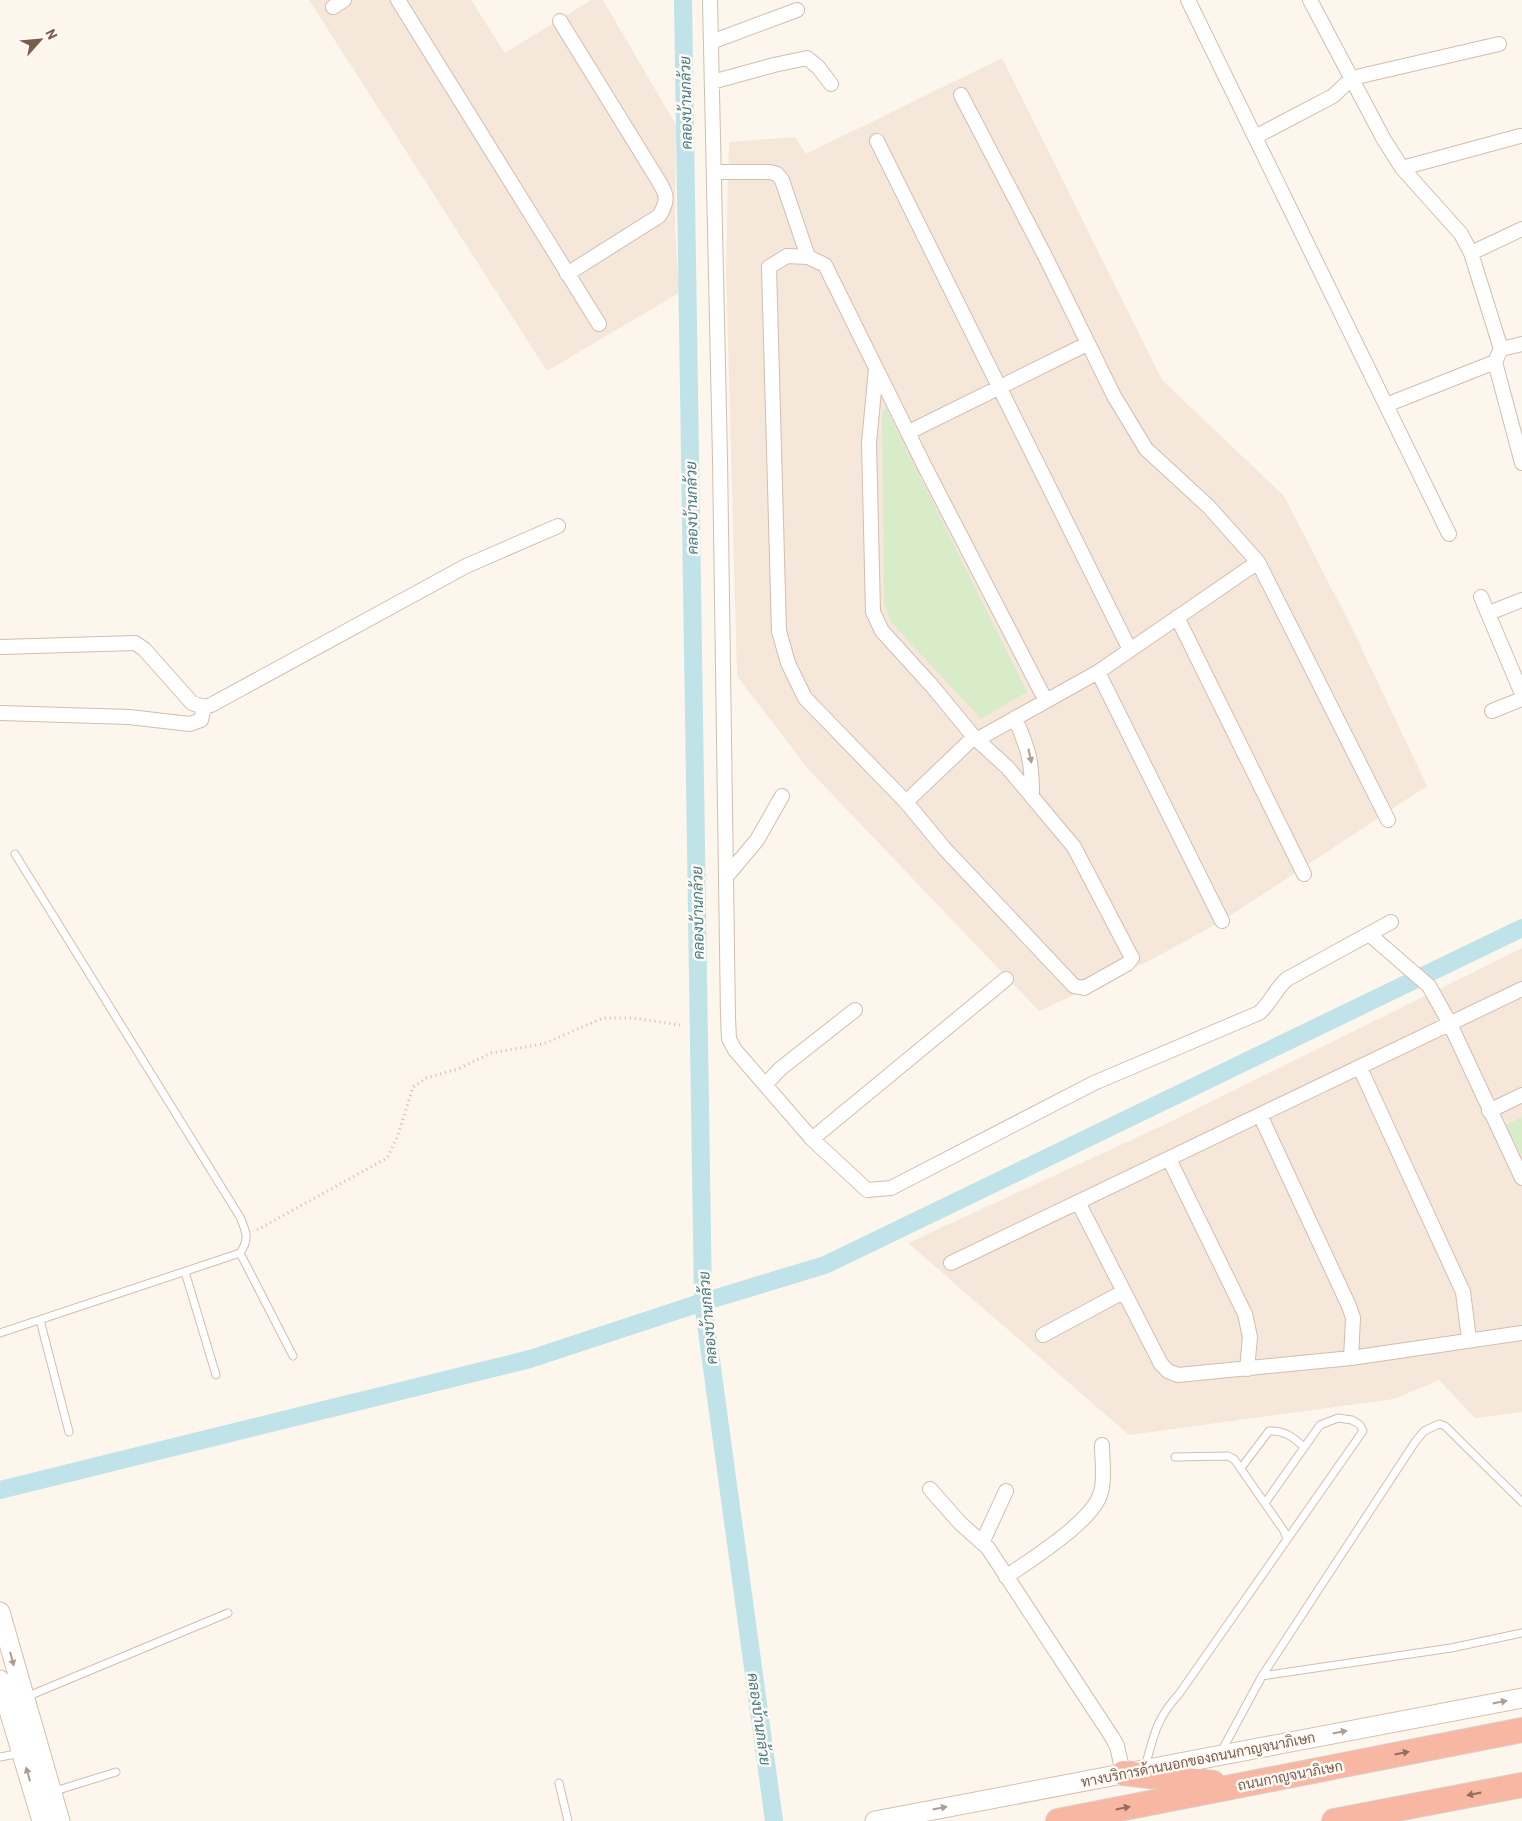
<svg xmlns="http://www.w3.org/2000/svg" width="1522" height="1821" viewBox="0 0 1522 1821" font-family="Barlow,Sarabun,sans-serif">
<rect width="100%" height="100%" fill="#fdf6ec"/>
<path fill="#f5e8da" d="M309 0H471L505 53 591 0H603L676 125 675 227 679 293 547 371Z
M1002 58 1162 380 1284 496 1353 630 1427 786 1222 921 1149 961 1039 1011 809 770 737 676 726 268 729 142 795 137 806 154Z
M1522 948V1412L1475 1418 1439 1380 1394 1399 1129 1435 908 1243 1168 1123Z"/>
<path fill="#d8ecc9" d="M886 408 1027 692 981 719 891 622 884 602 882 413Z
M1522 1117V1157L1506 1125Z"/>
<g fill="none" stroke-linecap="round" stroke-linejoin="round">
<path stroke="#bfe3e8" stroke-width="18" d="M683 0 703 1302 774 1821
M0 1490 530 1359 703 1302 825 1265 1522 928"/>
<g stroke="#d1beb0" stroke-width="9">
<path id="lane" d="M240 1253 293 1356
M185 1272 216 1375
M40 1320 69 1432
M0 1333 240 1253C250 1239 246 1231 240 1217L15 854
M1175 1457 1228 1456 1234 1459 1284 1531 1287 1539
M1241 1468 1269 1431C1284 1430 1293 1437 1304 1447
M1262 1676 1451 1648 1522 1633
M26 1697 228 1613
M1221 1752 1262 1676 1415 1442 1424 1431 1439 1424 1445 1426 1522 1502
M0 1757 21 1753
M1145 1767C1154 1735 1156 1719 1179 1694L1363 1431 1360 1425 1352 1420 1338 1418 1320 1425 1265 1503
M559 1783 568 1821
M52 1792 116 1772"/>
</g>
<g stroke="#d1beb0" stroke-width="16">
<path id="street" d="M398 0 599 324
M710 0 720 459 728 1017 729 1039 735 1050 812 1139 867 1190 891 1188 1094 1083 1259 1013C1271 1003 1275 989 1287 979L1369 934 1429 986 1449 1022 1522 1178
M1188 0 1449 534
M1310 0 1383 138 1402 168 1461 234 1471 253 1501 349
M333 7 344 0
M560 21 655 175C665 192 671 197 659 216L567 274
M711 42 797 10
M712 82 774 65 807 58 818 67 831 84
M961 95 1044 254 1114 396 1146 449 1209 507 1258 562 1388 820
M1255 137 1333 96 1352 78 1499 44
M877 141 1130 650
M1402 168 1520 136
M715 172H770L777 174 782 180 808 257 825 265 926 469 1046 701
M1471 253 1522 229
M808 257 787 256 769 267 779 631 788 663 805 698 906 802 944 848 1074 986 1084 988 1127 964 1132 958 1074 847 1008 768 974 737 932 686 882 631 873 612 869 443 876 369
M1495 362 1522 463
M1386 405 1495 362 1501 349 1522 344
M909 432 1087 344
M1481 597 1522 694
M1489 613 1522 600
M1177 617 1304 874
M0 647 135 643 144 649 192 703 204 707 211 705 466 566 558 526
M1098 672 1222 921
M1492 711 1522 699
M0 713 129 717 190 724 201 720 204 707
M1015 718C1029 751 1032 760 1032 797
M978 739 1098 672 1258 562
M906 802 974 737
M726 877 757 840 782 796
M1369 934 1391 922
M1360 1068 1463 1292 1469 1339
M766 1084 780 1069 855 1010
M1489 1111 1522 1095
M1260 1115 1349 1306 1353 1318 1351 1358
M812 1139 1006 979
M1169 1159 1245 1314 1250 1337 1247 1369
M1078 1202 1161 1364 1168 1371 1178 1375 1351 1358 1522 1333
M951 1263 1522 989
M1043 1335 1123 1292
M930 1489 960 1523 988 1548 1112 1737 1117 1746 1123 1773
M982 1543 1006 1491
M1006 1577C1031 1559 1094 1521 1101 1492 1105 1478 1102 1460 1102 1445"/>
</g>
<g stroke="#d6c0b0" stroke-width="21">
<path id="secondary" d="M0 1612 60 1821
M0 1680 42 1821
M875 1821 1522 1698"/>
</g>
<g stroke="#dad1cd" stroke-width="26">
<path id="highway" d="M1123 1773 1213 1783
M1058 1821 1522 1730
M1334 1821 1522 1785"/>
</g>
<path stroke="#d9b8a5" stroke-width="3" stroke-dasharray="1 4" stroke-linecap="butt" d="M257 1230 387 1158 398 1135 413 1087 426 1078 458 1069 491 1053 543 1044 603 1018H633L680 1025"/>
<use href="#lane" stroke="#fff" stroke-width="7"/>
<use href="#street" stroke="#fff" stroke-width="14"/>
<use href="#secondary" stroke="#fff" stroke-width="19"/>
<use href="#highway" stroke="#f7b7a3" stroke-width="24"/>
</g>
<defs><path id="oneway-solid" d="M-6-.8H1V-3.2L6.5 0L1 3.2V.8H-6Z" transform="scale(1.25)"/></defs>
<g fill="#af9d94">
<use href="#oneway-solid" transform="translate(1030 756) rotate(78)"/>
<use href="#oneway-solid" transform="translate(12 1659) rotate(75)"/>
<use href="#oneway-solid" transform="translate(1500 1702) rotate(-11)"/>
<use href="#oneway-solid" transform="translate(1340 1732) rotate(-11)"/>
<use href="#oneway-solid" transform="translate(28 1774) rotate(-106)"/>
<use href="#oneway-solid" transform="translate(940 1808) rotate(-11)"/>
</g>
<g fill="#936e5e">
<use href="#oneway-solid" transform="translate(1402 1753) rotate(-11)"/>
<use href="#oneway-solid" transform="translate(1474 1794) rotate(169)"/>
<use href="#oneway-solid" transform="translate(1123 1808) rotate(-11)"/>
</g>
<g text-anchor="middle" dominant-baseline="central" stroke-width="5" stroke-linejoin="round" paint-order="stroke">
<g font-size="14" fill="#7a5c4d" stroke="#fffaf3">
<text transform="translate(1198 1759) rotate(-11)">ทางบริการด้านนอกของถนนกาญจนาภิเษก</text>
<text transform="translate(1290 1775) rotate(-11)">ถนนกาญจนาภิเษก</text>
</g>
<g font-size="15" font-style="italic" fill="#437c86" stroke="#fffaf3">
<text transform="translate(685 103) rotate(-91)">คลองบ้านกล้วย</text>
<text transform="translate(691 508) rotate(-91)">คลองบ้านกล้วย</text>
<text transform="translate(697 913) rotate(-91)">คลองบ้านกล้วย</text>
<text transform="translate(707 1318) rotate(-95)">คลองบ้านกล้วย</text>
<text transform="translate(760 1719) rotate(82)">คลองบ้านกล้วย</text>
</g>
</g>
<g transform="translate(40 40) rotate(63)" stroke="#fffaf3" stroke-width="4" paint-order="stroke">
<path d="M0-4L9 19L0 12L-9 19Z" fill="#7a5c4d"/>
<text y="-8" font-size="14" font-weight="bold" text-anchor="middle" fill="#7a5c4d">N</text>
</g>
</svg>
